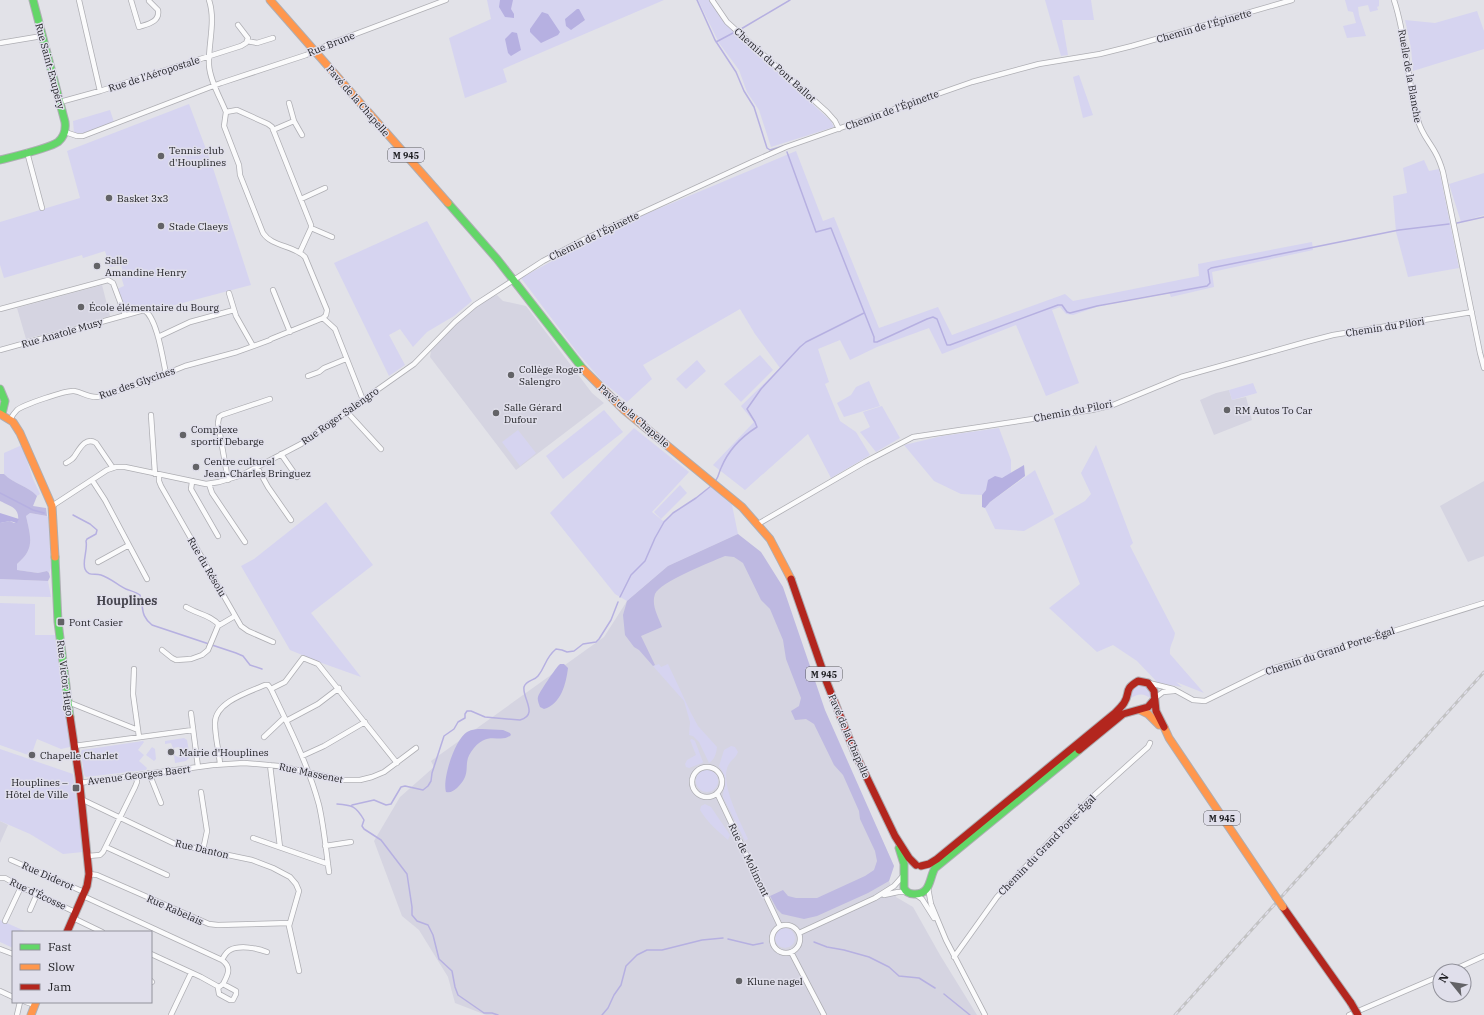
<svg xmlns="http://www.w3.org/2000/svg" width="1484" height="1015" viewBox="0 0 1484 1015" font-family="'IBM Plex Serif',serif">
<rect width="100%" height="100%" fill="#e2e2e8"/>
<path fill="#d5d4e1" d="M102 285 110 316 26 339 17 308Z
M497 295 503 301 526 306 592 393 604 403 516 470 430 357 431 351 462 318 484 300Z
M1229 390 1232 400 1246 397 1252 420 1214 435 1200 400 1216 393Z
M1484 481V556L1468 562 1440 506Z
M738 534 826 716 894 866 889 881 896 897 913 907 940 955 977 1015H486L455 1003 448 977 419 930 402 916 374 841 400 797 434 767 431 761 604 637 627 601 668 566Z
M0 821 8 825 0 843Z"/>
<path fill="#d6d4f0" d="M487 0H664L503 69 507 82 465 98 449 38 491 19Z
M698 0H710L722 19 742 39 831 121 834 127 771 147 759 110 747 92 739 70 719 43Z
M1045 0H1091L1094 20H1062L1068 55 1061 56Z
M1345 0H1379V6L1377 7 1378 10 1370 12 1368 5 1358 7 1359 15 1366 36 1347 38 1343 26 1356 23 1353 12 1348 11Z
M1477 11 1484 31V49L1413 71 1411 48 1405 20 1435 23Z
M1079 75 1093 115 1083 118 1073 77Z
M189 104 212 165 251 285 152 311 149 305 125 311 117 289 124 286 120 273 123 272 121 265 110 267 105 251 83 258 82 255 4 278 0 265V222L80 198 67 151Z
M110 110 114 122C105 125 82 137 74 133L73 121Z
M796 151 823 221 834 217 879 328 938 307 952 335 1065 294 1073 301 1199 276 1198 264 1312 242 1313 250 1212 272 1214 287 1171 297 1169 292 1108 303 1073 315 1066 314 1060 307 1052 310 1079 383 1046 396 1016 325 942 354 929 328 877 347 850 360 840 340 818 349 829 382 825 384 840 421 856 432 870 455 831 478 808 434 745 490 713 465 754 422 741 406 780 368 755 334 740 309 643 365 652 379 627 402 602 381 577 352 521 278 565 254 634 219Z
M1424 160 1429 171 1439 169 1459 268 1408 277 1396 232 1393 196 1407 193 1403 168Z
M1484 173V215L1461 222 1449 184Z
M427 221 472 301 454 316 427 332 413 347 400 329 389 335 405 365 389 376 334 263Z
M760 355 773 370 741 402 724 384Z
M697 360 706 371 686 389 676 379Z
M869 381 880 406 844 417 837 403 851 395 856 387Z
M1253 383 1257 393 1232 400 1229 390Z
M882 406 900 438 876 452 860 432 870 427 863 412Z
M604 410 623 432 563 479 546 456Z
M634 428 689 472 652 512 663 521 711 487 732 505 738 534 668 566 627 601 615 594 550 513Z
M999 428 1011 460V473L986 490 982 495 961 494 934 481 904 445 942 436Z
M518 430 536 453 520 466 502 442Z
M22 445 33 479 40 494 37 496C28 486 14 484 4 474V453Z
M1096 445 1133 543 1130 546 1175 633C1174 641 1169 646 1170 654L1204 693 1176 682 1182 687 1158 683 1137 661 1113 645 1097 652 1049 608 1080 584 1054 519 1085 501 1091 494 1081 473Z
M1035 470 1054 514 1024 531 995 529 985 508 990 502Z
M680 485 687 493 661 519 654 512Z
M326 502 373 565 311 613 361 677 319 662 290 650 241 566 254 559Z
M30 513 47 516 48 517 51 568 49 573 47 571 38 573 17 570V564C35 549 31 538 26 516Z
M0 579 48 581 51 597 0 596Z
M0 603 35 604V635H55L70 747 61 749 37 739 31 756 0 745Z
M659 664 661 667 668 664 691 713 698 726 717 747C716 754 715 759 709 763L699 742 693 736 689 735 690 722 684 701 653 666Z
M1140 684 1145 685 1150 690 1151 699C1145 693 1137 693 1130 699 1129 690 1133 687 1140 684Z
M184 738 187 740 190 757 186 761 175 763 174 755 178 757 180 755 179 747 173 748 171 743 165 744V741Z
M692 739 695 741 703 762 702 763 689 768 686 767 685 764 687 760 696 755 690 740Z
M143 741 144 742 138 750 144 755 139 761 147 768 146 770 86 777 84 775 81 752 82 750Z
M731 746 735 747 738 752C735 759 732 759 729 764 718 781 741 823 748 839L745 841 723 797C723 792 724 790 725 784 727 778 722 771 719 766L724 750Z
M152 747 155 749 156 759 154 761 146 755Z
M0 749 73 774 83 852 63 854 30 834 0 821Z
M696 781a11 11 0 1 1 22 0a11 11 0 1 1-22 0Z
M705 804 711 807 730 835 728 840C718 831 707 822 700 810L701 806Z
M0 920 27 932H13V948L0 942Z
M775 938a10 10 0 1 1 20 0a10 10 0 1 1-20 0Z"/>
<path fill="#beb9e1" d="M0 474H4C14 484 28 486 37 496L33 506 46 508 47 516 30 513 26 516C31 538 35 549 17 564V570L38 573 47 571 49 573 50 577 48 581 0 579V523L10 521 14 523 18 521C20 508 10 506 0 501Z
M738 534 761 552 783 587 825 710 894 866 889 881 868 893 817 916 804 919 782 914 777 909 770 896 783 890 788 896 796 898H817L865 876 874 870 877 861 875 851 860 819 859 811 843 775 834 765 814 724 806 719 795 720 791 711 799 706 801 698 786 659 783 640 770 609 761 600 743 563 734 557 725 556C711 562 660 582 655 594 651 605 658 616 662 627L641 636 655 665 653 666 639 650 634 647 625 635 623 615 627 601 668 566Z"/>
<path fill="#b6b0e1" d="M500 0H513L511 9 514 14V18L505 17 499 7Z
M577 9H579L585 20 571 30 566 26 565 19Z
M542 12 548 14 560 32 558 35 541 43 530 32V29Z
M512 32 517 33 521 50 511 56 508 53 505 39Z
M1024 465 1025 476 990 502 985 508 982 507V495L986 490 988 480 995 476 1002 478Z
M0 513 19 519 17 523 10 521 0 523Z
M560 664H564L568 668C566 684 561 704 544 709L540 707C539 704 537 700 538 697 538 694 557 666 560 664Z
M482 729 503 730 510 733 511 735C500 745 487 728 471 752 462 765 473 773 457 788 453 791 451 793 446 792 442 779 455 739 467 732 472 729 477 729 482 729Z"/>
<g fill="none" stroke-linecap="round" stroke-linejoin="round">
<path stroke="#b6b0e1" stroke-width="1.5" d="M697 0 715 40 736 72 744 91 754 107 767 148 770 150 783 146
M741 29 790 0
M716 42 733 33
M787 152 816 232 831 228 874 337V342H877L927 319 933 317 937 319 947 345H950L1058 305H1062L1067 312 1070 313 1097 306 1207 286 1210 283 1208 270 1211 268 1399 230 1449 224
M1457 223 1484 217
M716 480C719 476 719 472 721 468 728 451 741 437 757 427L755 422 747 409 761 389 800 347 806 342 864 313
M0 493 33 510 44 513
M73 515 90 524 97 530 96 534 87 539 86 541C88 550 82 561 85 569 88 577 95 573 101 575 110 578 118 585 126 589 131 591 136 592 140 595 144 609 140 615 152 625L236 653 243 656 250 665 262 669
M620 597 631 575 645 561 655 538 664 522 673 513 696 498 711 486
M337 804C352 805 356 806 364 820L362 826 364 829 381 840 407 874 412 907V915L417 921 428 925 433 935 439 959 452 971 455 987 458 995 484 1013H492L498 1015
M352 805 374 800 386 805 391 804 401 787 405 786 423 790 428 786 431 781 432 773 444 736 454 729 458 722 465 718V714L467 711H471L485 717 520 720C539 715 522 698 524 687 526 680 534 681 538 676 546 666 545 658 556 649L562 650 567 652 574 651 583 644 596 642 599 639 611 620 618 602
M728 939 753 945 763 943
M814 942 827 947 844 950 869 957 889 967 899 976 919 978 935 988
M944 994 970 1015
M602 1015 608 1008 614 995 621 985 626 966 637 955 647 950H662L702 940 723 938"/>
<g stroke="#aeaeb3" stroke-width="6">
<path id="street" d="M79 0 100 91
M131 0 139 27C148 24 160 22 158 10L149 1
M209 0C216 21 208 44 209 65 210 81 220 97 226 112
M712 0 727 22 827 112 835 121 839 129
M1394 0C1407 39 1407 81 1418 120 1421 133 1429 141 1435 152 1439 159 1441 165 1443 172L1480 353 1484 368
M247 41 257 43 273 38
M0 43 42 36
M60 102 100 91 241 46 246 43 248 38 238 25
M289 103 294 121 302 135
M226 112 224 126 239 165 240 175 263 233C272 247 294 245 305 257L327 310 326 315 323 318 335 329 363 400
M226 112 237 110 268 124 272 127 311 225V228L300 252
M273 130 294 121
M65 132 77 136H83L221 83 306 55 337 41 446 0
M27 152 42 208
M301 199 325 188
M311 228 332 237
M273 290 290 332
M229 293 236 316 253 346
M0 309 108 280 113 283 125 315
M158 337 190 322 234 310
M271 339 323 318
M0 350 144 310C157 317 163 360 166 374
M308 376 319 372 324 368 346 359
M347 412 381 449
M151 415 155 474
M10 420C12 416 14 413 17 410 23 405 66 390 74 391 82 392 88 398 98 397L148 381 185 366 237 352 270 340
M281 454 297 477
M66 463C69 461 72 460 74 457 79 450 85 436 96 443L113 468
M257 467 268 487 291 520
M159 475V481L161 486 241 626 248 631 273 642
M92 480 105 500 147 579
M228 480 218 423 219 417 222 415 270 399
M192 482 191 489 218 536
M209 484 212 493 245 542
M52 506 107 470 116 467H125L206 484 219 482 242 475 301 444 316 433 414 364 455 322 475 305 543 261 585 239 752 162 786 147 972 82 1039 64 1100 54 1132 46 1292 0
M758 524 865 462 913 437 1092 410 1113 405 1181 377 1306 342 1333 335 1472 312
M98 562 129 545
M186 607C197 614 211 615 219 625
M162 650 172 658 176 660 191 659 202 655 208 650 218 626 235 616
M134 669 133 694 139 737
M1149 683 1173 689 1193 700 1205 701 1268 670 1484 603
M271 689 285 682 303 658 318 664 397 763
M1155 698 1163 692 1174 691
M68 702 138 730
M191 713 198 767
M286 721 318 704 339 688
M264 737 284 718
M74 746 193 730
M302 756 324 746 365 722
M220 764C219 751 215 737 215 723 215 702 249 692 265 685H268L271 689C289 727 308 764 319 805 324 827 326 850 329 872
M270 765 280 847
M692 782a15 15 0 1 1 30 0a15 15 0 1 1-30 0Z
M149 773 161 803
M79 783 213 765 244 763 279 766 342 780H360L372 777 384 772 416 748
M201 792 207 831 203 850
M717 793 780 926
M81 799 175 844 252 860 273 868 290 877 296 884 299 891 289 926 299 971
M253 838 328 864
M325 846 351 842
M106 847 167 875
M88 856 100 855 103 852 135 787 137 782 136 775
M11 860 84 892
M89 874 97 875 209 924 218 925 289 923
M0 878H5L21 887 75 912
M928 888 931 904 946 940 985 1015
M915 894 922 899 934 918
M884 895 898 892H908
M83 896 222 960C232 967 228 975 223 984
M30 910 37 894
M73 918 102 932
M5 921 21 887
M772 939a14 14 0 1 1 28 0a14 14 0 1 1-28 0Z
M799 933 875 898 894 886 902 877
M0 949 13 954
M791 952 824 1015
M151 954 201 977 219 987
M954 957 997 897 1089 800 1148 747 1150 743
M222 960C224 956 226 952 230 950 240 945 257 948 267 952
M1451 971 1484 956
M151 981 152 982
M223 984 236 991V994L233 1000H230L219 994 218 988Z
M0 991 13 997
M26 1002 35 1005
M17 1015 20 1002
M171 1015 191 973
M1349 1015 1440 976"/>
</g>
<g stroke="#aeaeb3" stroke-width="9">
<path id="fast" d="M0 160C12 157 50 148 58 142 64 137 66 130 65 122L33 0
M448 203 497 259 583 369
M0 389 5 401 2 414
M55 557 58 622 70 717
M899 848 904 864V888C906 892 910 894 914 894 931 895 929 878 935 868L1079 750"/>
</g>
<g stroke="#aeaeb3" stroke-width="9">
<path id="slow" d="M270 0 448 203
M583 369 624 410 742 507 770 539 791 579
M0 414 13 422 20 433 52 506 55 557
M1140 710 1148 714 1159 725
M1164 727 1169 738 1276 897
M31 1015 36 1002"/>
</g>
<g stroke="#aeaeb3" stroke-width="9">
<path id="jam" d="M791 579 827 683 855 753 895 836 909 858 916 865
M1079 750 1123 714 1148 707 1154 700
M921 866 929 864 937 859 1115 713C1118 710 1122 706 1124 703 1131 692 1123 690 1138 681L1148 683 1154 691 1156 711 1164 727
M1283 907 1351 1003
M67 932 87 886 89 874 79 777 70 717"/>
</g>
<use href="#street" stroke="#fbfbfc" stroke-width="4.5"/>
<use href="#fast" stroke="#63d668" stroke-width="7"/>
<use href="#slow" stroke="#ff974d" stroke-width="7"/>
<use href="#jam" stroke="#b3261e" stroke-width="7"/>
<g stroke="#c2c2c3" stroke-width="3">
<path id="rail" d="M1175 1015 1484 672"/>
</g>
<use href="#rail" stroke="#e0dfeb" stroke-width="1.5" stroke-dasharray="4.5" stroke-linecap="butt"/>
<g stroke="#aeaeb3" stroke-width="9" stroke-linecap="butt">
<path id="slow-bridge" d="M1276 897 1283 907"/>
</g>
<g stroke="#aeaeb3" stroke-width="9" stroke-linecap="butt">
<path id="jam-bridge" d="M1351 1003 1358 1015"/>
</g>
<use href="#slow-bridge" stroke="#ff974d" stroke-width="7"/>
<use href="#jam-bridge" stroke="#b3261e" stroke-width="7"/>
</g>
<g fill="#636367" stroke="#e0dfeb" stroke-width="1.5">
<circle cx="161" cy="156" r="4"/>
<circle cx="109" cy="198" r="4"/>
<circle cx="161" cy="226" r="4"/>
<circle cx="97" cy="266" r="4"/>
<circle cx="81" cy="307" r="4"/>
<circle cx="511" cy="375" r="4"/>
<circle cx="1227" cy="410" r="4"/>
<circle cx="496" cy="413" r="4"/>
<circle cx="183" cy="435" r="4"/>
<circle cx="196" cy="467" r="4"/>
<rect x="57" y="618" width="8" height="8" rx="2"/>
<circle cx="171" cy="752" r="4"/>
<circle cx="32" cy="755" r="4"/>
<rect x="72" y="784" width="8" height="8" rx="2"/>
<circle cx="739" cy="981" r="4"/>
</g>
<g text-anchor="middle" dominant-baseline="central" stroke-width="3" stroke-linejoin="round" paint-order="stroke">
<g fill="#e0dfeb" stroke="#58585e" stroke-width="1">
<rect x="388" y="148" width="36" height="14" rx="3"/>
<rect x="806" y="667" width="36" height="14" rx="3"/>
<rect x="1204" y="811" width="36" height="14" rx="3"/>
</g>
<g font-size="9" font-weight="bold" fill="#1e1e22">
<text x="406" y="155">M 945</text>
<text x="824" y="674">M 945</text>
<text x="1222" y="818">M 945</text>
</g>
<g font-size="10" fill="#1e1e22" stroke="#e0dfeb">
<text transform="translate(1204 26) rotate(-16)">Chemin de l'Épinette</text>
<text transform="translate(331 44) rotate(-22)">Rue Brune</text>
<text transform="translate(775 65) rotate(42)">Chemin du Pont Ballot</text>
<text transform="translate(50 66) rotate(75)">Rue Saint-Exupéry</text>
<text transform="translate(154 74) rotate(-18)">Rue de l'Aéropostale</text>
<text transform="translate(1410 76) rotate(80)">Ruelle de la Blanche</text>
<text transform="translate(358 101) rotate(49)">Pavé de la Chapelle</text>
<text transform="translate(892 110) rotate(-20)">Chemin de l'Épinette</text>
<text transform="translate(594 236) rotate(-26)">Chemin de l'Épinette</text>
<text transform="translate(1385 327) rotate(-9)">Chemin du Pilori</text>
<text transform="translate(62 333) rotate(-16)">Rue Anatole Musy</text>
<text transform="translate(137 383) rotate(-19)">Rue des Glycines</text>
<text transform="translate(1073 411) rotate(-11)">Chemin du Pilori</text>
<text transform="translate(340 416) rotate(-35)">Rue Roger Salengro</text>
<text transform="translate(634 416) rotate(41)">Pavé de la Chapelle</text>
<text transform="translate(207 567) rotate(60)">Rue du Résolu</text>
<text transform="translate(1330 651) rotate(-18)">Chemin du Grand Porte-Égal</text>
<text transform="translate(65 678) rotate(83)">Rue Victor Hugo</text>
<text transform="translate(849 736) rotate(67)">Pavé de la Chapelle</text>
<text transform="translate(311 773) rotate(12)">Rue Massenet</text>
<text transform="translate(139 775) rotate(-7)">Avenue Georges Baert</text>
<text transform="translate(1047 845) rotate(-46)">Chemin du Grand Porte-Égal</text>
<text transform="translate(202 849) rotate(13)">Rue Danton</text>
<text transform="translate(749 860) rotate(64)">Rue de Molimont</text>
<text transform="translate(48 876) rotate(24)">Rue Diderot</text>
<text transform="translate(38 894) rotate(25)">Rue d'Écosse</text>
<text transform="translate(175 910) rotate(24)">Rue Rabelais</text>
</g>
<g font-size="10" fill="#1e1e22" stroke="#e0dfeb" text-anchor="start">
<text x="169" y="150">Tennis club<tspan x="169" dy="12">d'Houplines</tspan></text>
<text x="117" y="198">Basket 3x3</text>
<text x="169" y="226">Stade Claeys</text>
<text x="105" y="260">Salle<tspan x="105" dy="12">Amandine Henry</tspan></text>
<text x="89" y="307">École élémentaire du Bourg</text>
<text x="519" y="369">Collège Roger<tspan x="519" dy="12">Salengro</tspan></text>
<text x="504" y="407">Salle Gérard<tspan x="504" dy="12">Dufour</tspan></text>
<text x="1235" y="410">RM Autos To Car</text>
<text x="191" y="429">Complexe<tspan x="191" dy="12">sportif Debarge</tspan></text>
<text x="204" y="461">Centre culturel<tspan x="204" dy="12">Jean-Charles Bringuez</tspan></text>
<text x="69" y="622">Pont Casier</text>
<text x="179" y="752">Mairie d'Houplines</text>
<text x="40" y="755">Chapelle Charlet</text>
<text x="68" y="782" text-anchor="end">Houplines –<tspan x="68" dy="12">Hôtel de Ville</tspan></text>
<text x="747" y="981">Klune nagel</text>
</g>
<g font-size="12" font-weight="bold" fill="#47464f" stroke="#e0dfeb">
<text x="127" y="600">Houplines</text>
</g>
</g>
<rect x="12" y="931" width="140" height="72" fill="#e0dfeb" stroke="#92929b"/>
<rect x="20" y="944" width="20" height="6" fill="#63d668" stroke="#92929b"/>
<text x="48" y="951" font-size="12" fill="#1e1e22">Fast</text>
<rect x="20" y="964" width="20" height="6" fill="#ff974d" stroke="#92929b"/>
<text x="48" y="971" font-size="12" fill="#1e1e22">Slow</text>
<rect x="20" y="984" width="20" height="6" fill="#b3261e" stroke="#92929b"/>
<text x="48" y="991" font-size="12" fill="#1e1e22">Jam</text>
<g transform="translate(1452 983) rotate(300)"><circle r="19" fill="#e0dfeb" stroke="#92929b"/>
<path d="M0-3L7 15L0 10L-7 15Z" fill="#636367"/>
<text y="-6" font-size="11" font-weight="bold" text-anchor="middle" fill="#1e1e22">N</text>
</g>
</svg>
